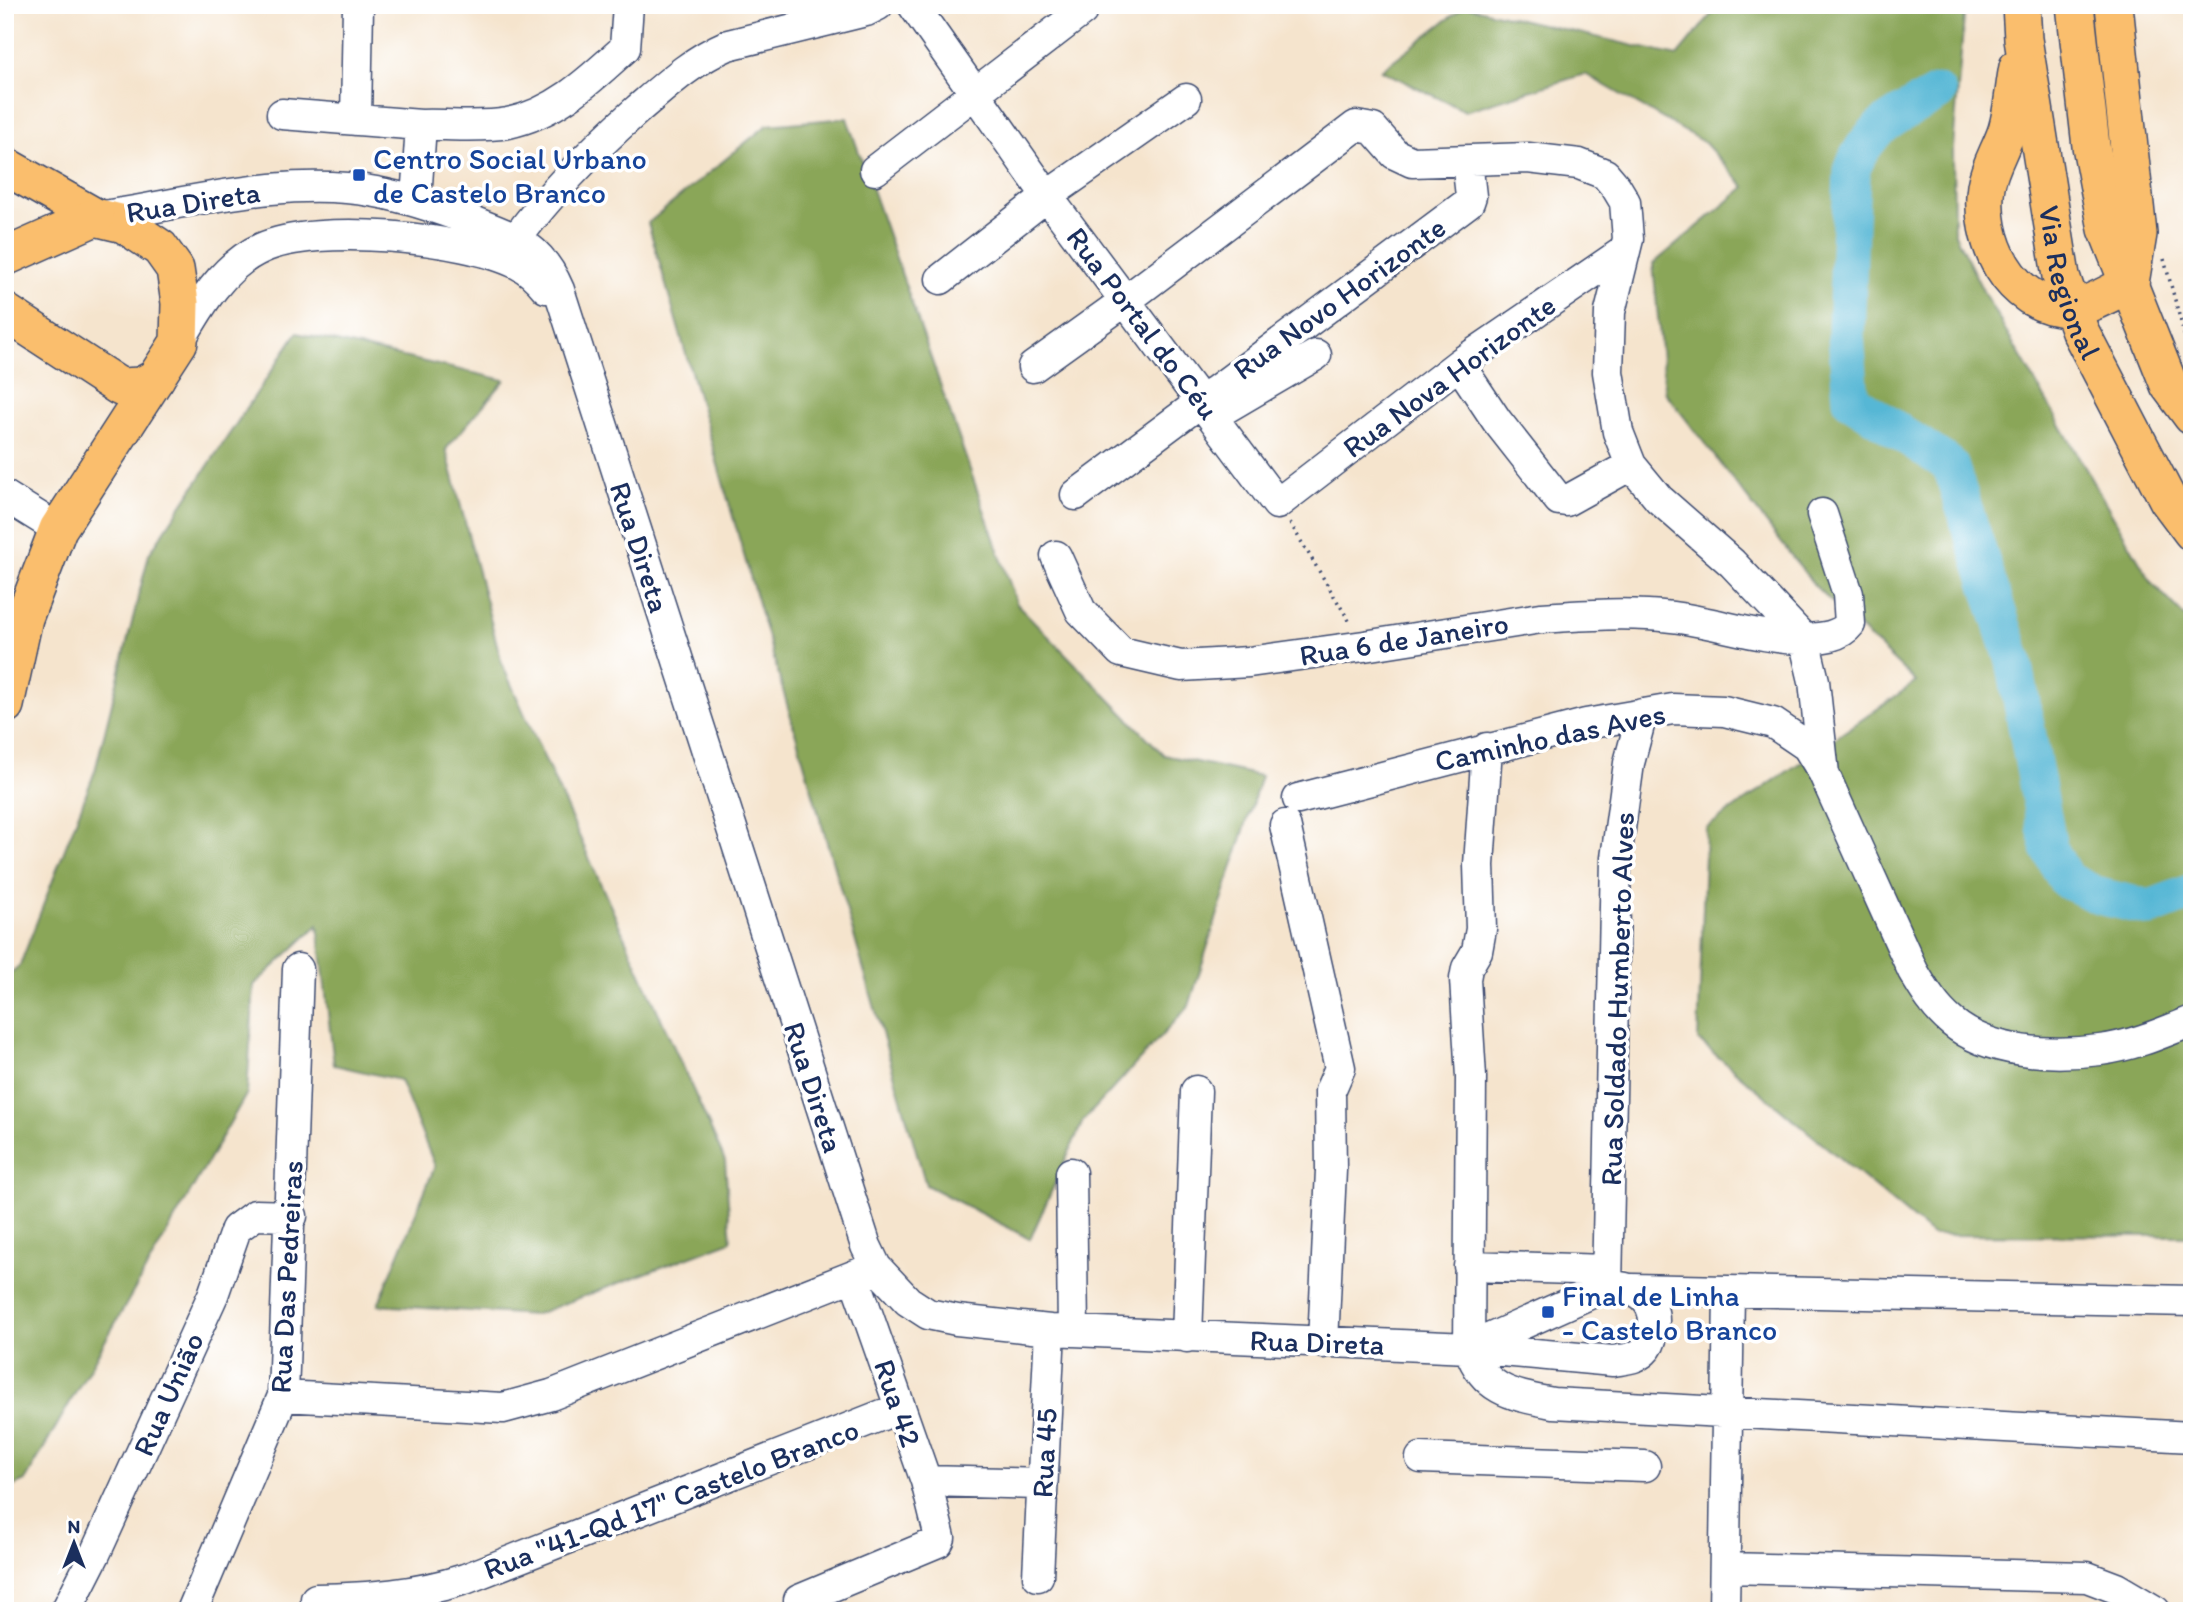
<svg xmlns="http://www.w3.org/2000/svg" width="2197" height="1616" viewBox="0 0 2197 1616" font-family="Itim,sans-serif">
<rect width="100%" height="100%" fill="#fff"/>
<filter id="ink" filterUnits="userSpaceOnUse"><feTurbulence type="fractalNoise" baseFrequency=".0143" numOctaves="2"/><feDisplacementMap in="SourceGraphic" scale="14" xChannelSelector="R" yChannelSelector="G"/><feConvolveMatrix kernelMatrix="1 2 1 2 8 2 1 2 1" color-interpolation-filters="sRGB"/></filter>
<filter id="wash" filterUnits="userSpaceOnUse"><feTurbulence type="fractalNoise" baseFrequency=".00686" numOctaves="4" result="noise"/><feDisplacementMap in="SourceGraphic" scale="28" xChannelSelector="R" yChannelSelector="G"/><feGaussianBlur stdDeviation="1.57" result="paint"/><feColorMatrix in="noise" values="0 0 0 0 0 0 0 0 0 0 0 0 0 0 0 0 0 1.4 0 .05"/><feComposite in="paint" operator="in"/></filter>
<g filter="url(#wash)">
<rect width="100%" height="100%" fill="#f5e4cd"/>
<path fill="#8aa659" stroke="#526a5c" stroke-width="2" d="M1719 5H1965L1953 148 1954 232 1985 295 2152 583 2192 624V1236L1932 1235 1698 1040 1706 828 1916 682 1815 586 1665 392 1653 264 1745 187 1705 143 1585 74 1465 111 1381 70 1465 6 1677 56Z
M847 118 1017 604 1164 755 1261 776 1189 1006 1083 1121 1030 1239 926 1185 648 223 767 125Z
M297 333 505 380 446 449 502 664 725 1161 731 1241 534 1315 378 1305 435 1166 400 1080 334 1065 318 925 254 985 247 1093 25 1481 5 1490V978L20 965 95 771 149 554Z"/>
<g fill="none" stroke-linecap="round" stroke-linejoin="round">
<path stroke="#57b7d5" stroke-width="37" d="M1938 93C1899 116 1870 124 1852 169L1846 336 1851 400 1950 465 2014 661 2049 848 2066 880 2099 896 2150 908 2192 892"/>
</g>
</g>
<g filter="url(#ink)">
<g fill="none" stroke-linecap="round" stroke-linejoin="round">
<g stroke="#3c4a6f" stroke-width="33">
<path id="minor" d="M913 5 1047 196 1277 504 1459 364 1623 252
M282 114 421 125
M356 120 358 5
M875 170 1082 11
M416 200 421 125C448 124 481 128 508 123 556 113 590 80 625 48L628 5
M97 217C188 204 283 175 376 192 409 198 440 209 472 221 515 238 540 245 559 290L866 1246 876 1267 908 1301 928 1314 957 1320 1050 1330 1469 1348 1613 1361C1623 1359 1636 1359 1644 1351 1650 1346 1652 1338 1653 1331 1659 1300 1636 1286 1607 1286L1469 1348
M516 239C552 190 592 150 637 110 666 85 693 60 728 45L866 11 878 5
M941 279 1047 196 1186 99
M179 342C199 307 223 265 262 248 317 223 464 237 518 264 530 270 538 278 546 288
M1459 364 1497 421 1559 500 1566 501 1631 465
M1033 367 1125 301 1356 126 1373 129 1395 154 1412 162 1528 158 1579 164 1605 174 1616 187 1625 202 1628 239 1610 312 1608 372 1618 432 1631 465 1659 499 1732 563 1804 639 1814 681 1824 774 1913 971C1924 990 1935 1008 1952 1022 1990 1054 2053 1056 2100 1050 2132 1046 2162 1033 2192 1021
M1212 416 1316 355
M1076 495 1469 202 1471 196 1467 161
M5 496 58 529
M1056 556 1081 611 1121 652 1181 666 1249 662 1364 646 1541 618C1585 615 1628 612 1672 617 1716 622 1761 639 1805 639 1821 638 1840 637 1850 624L1848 594 1822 514
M1487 748 1479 865 1481 929 1477 951 1467 968 1465 979 1471 1077 1469 1348C1484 1391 1512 1395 1553 1403L2192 1437
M1298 799 1586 724 1673 709 1724 711 1773 723 1807 746 1823 772
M1285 825 1340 1068 1330 1091 1331 1170 1323 1343
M1071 1173 1073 1331
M1469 1266 1607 1270
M1607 1286 1616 858 1629 763 1642 714
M1632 1289 2192 1301
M1187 1337 1196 1091
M283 1396 503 1408 551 1395 876 1267
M1421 1458 1645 1466
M926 1481 1042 1484
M1726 1568 2087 1577 2116 1588 2155 1611
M1038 1576 1050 1330
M316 1599C367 1598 416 1595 465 1579L900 1408
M799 1600 938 1542 940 1538 926 1481 854 1276
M66 1611 95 1554 213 1295 236 1229 255 1215 292 1216
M192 1611 283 1396 298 969
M1724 1611 1729 1293"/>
</g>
<g stroke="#3c4a6f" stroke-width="40">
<g id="major">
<path id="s1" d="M2021 5 2023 39 2061 276 2072 309 2080 331 2168 500 2192 532"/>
<path d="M2075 5 2091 146 2107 229 2169 385 2192 416"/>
<path d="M2114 5 2138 234 2130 283"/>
<path d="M2018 67C2014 87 2013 110 2007 130 2001 149 1989 167 1986 186 1978 239 2009 307 2070 308 2083 309 2116 290 2129 284"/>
<path d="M5 166 95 217 124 224 160 248 175 269 180 303 179 342 58 529 24 618 5 705"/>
<path d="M5 257 95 217"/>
<path d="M5 312 120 387 141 386 156 378"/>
</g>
</g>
<path stroke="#3c4a6f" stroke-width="3.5" stroke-dasharray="2 5" stroke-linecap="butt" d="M2164 259 2190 356
M1290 523 1351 624"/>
<use href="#minor" stroke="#fff" stroke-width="30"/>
<use href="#major" stroke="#fabe6d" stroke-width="37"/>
</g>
</g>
<g fill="#1a4fb4" stroke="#fff" stroke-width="2.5">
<rect x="352" y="168" width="14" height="14" rx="3.5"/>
<rect x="1541" y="1305" width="14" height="14" rx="3.5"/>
</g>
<g text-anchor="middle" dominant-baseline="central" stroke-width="7" stroke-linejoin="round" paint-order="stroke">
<g font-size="30" fill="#164399" stroke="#fff" text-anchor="start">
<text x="373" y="158">Centro Social Urbano<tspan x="373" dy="34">de Castelo Branco</tspan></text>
<text x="1562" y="1295">Final de Linha<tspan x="1562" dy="34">- Castelo Branco</tspan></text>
</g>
<g font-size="30" fill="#1b2f5e" stroke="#fff">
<text transform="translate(193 202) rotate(-9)">Rua Direta</text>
<text stroke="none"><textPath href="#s1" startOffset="282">Via Regional</textPath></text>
<text transform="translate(1339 298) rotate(-36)">Rua Novo Horizonte</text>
<text transform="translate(1143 323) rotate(53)">Rua Portal do Céu</text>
<text transform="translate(1449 376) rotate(-36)">Rua Nova Horizonte</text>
<text transform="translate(640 547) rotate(72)">Rua Direta</text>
<text transform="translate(1404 639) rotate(-9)">Rua 6 de Janeiro</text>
<text transform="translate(1550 737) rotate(-12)">Caminho das Aves</text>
<text transform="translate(1617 999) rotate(-88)">Rua Soldado Humberto Alves</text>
<text transform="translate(814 1087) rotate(72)">Rua Direta</text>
<text transform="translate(286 1277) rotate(-87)">Rua Das Pedreiras</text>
<text transform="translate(1317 1342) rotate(2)">Rua Direta</text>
<text transform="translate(168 1394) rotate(-66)">Rua União</text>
<text transform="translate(898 1403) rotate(71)">Rua 42</text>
<text transform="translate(1044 1453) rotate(-87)">Rua 45</text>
<text transform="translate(671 1499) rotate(-21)">Rua "41-Qd 17" Castelo Branco</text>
</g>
</g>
<rect width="2197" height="1616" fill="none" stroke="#fff" stroke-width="28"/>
<g transform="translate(74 1543)" stroke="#ffffff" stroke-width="5" paint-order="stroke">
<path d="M0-5L12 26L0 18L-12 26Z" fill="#1b2f5e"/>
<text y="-10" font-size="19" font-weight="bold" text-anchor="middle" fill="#1b2f5e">N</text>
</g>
</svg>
